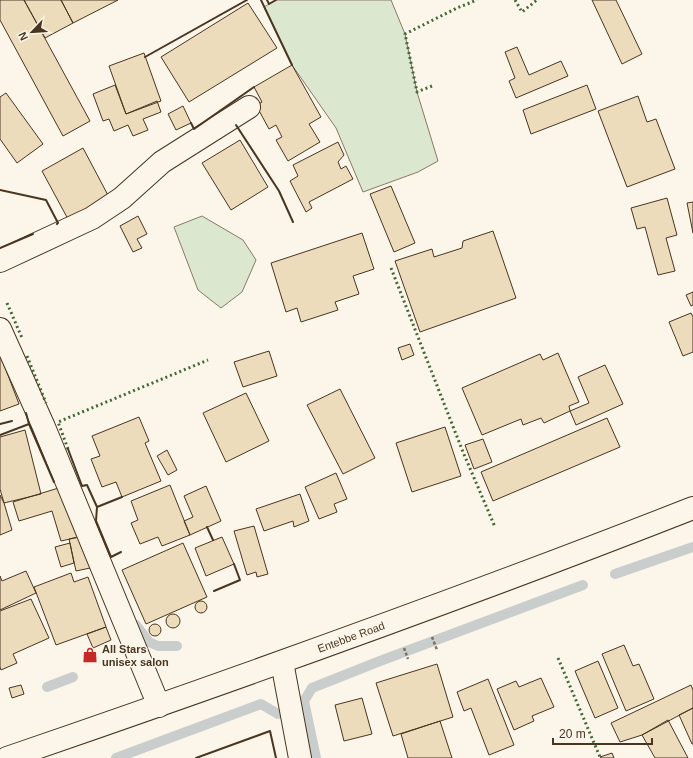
<svg xmlns="http://www.w3.org/2000/svg" width="693" height="758" viewBox="0 0 693 758" font-family="Arial,sans-serif">
<rect width="100%" height="100%" fill="#fbf6e9"/>
<path fill="#dce7d0" stroke="#887966" d="M276 0H391L405 34 417 92 438 161 418 172 363 192 336 128 292 65 264 7Z
M202 216 243 240 256 260 242 292 221 308 198 290 174 227Z"/>
<g fill="none" stroke-linecap="round" stroke-linejoin="round">
<path stroke="#c9cecd" stroke-width="10" d="M615 574 693 547
M136 625 149 642 158 646H177
M47 687 73 677
M116 758 261 704 278 714
M316 758 304 701 312 688 380 661 583 585"/>
</g>
<path fill="#ecdcbc" stroke="#4a3520" d="M0 0H24L90 121 63 136 0 20Z
M24 0H61L73 23 45 38Z
M61 0H118L73 23Z
M592 0H616L642 54 622 64Z
M248 3 277 48 189 102 161 57Z
M517 47 529 75 561 61 568 76 516 98 509 81 515 78 505 52Z
M144 53 161 101 126 114 109 66Z
M292 65 321 117 309 124 320 142 288 161 276 140 282 137 276 125 269 129 256 105 262 102 254 87Z
M115 85 126 114 157 101 161 112 143 119 148 130 133 136 128 125 114 131 109 119 103 121 93 94Z
M587 85 596 109 531 134 523 110Z
M6 93 43 144 17 163 0 139V97Z
M638 96 647 122 656 119 675 169 627 187 598 111Z
M183 106 191 123 176 130 168 114Z
M240 140 268 187 231 210 202 163Z
M338 142 344 155 338 162 341 169 346 166 353 179 309 202 312 208 306 212 290 181 298 176 293 165Z
M83 148 110 199 69 221 42 171Z
M391 186 415 243 394 252 370 194Z
M667 198 677 235 666 238 675 271 658 275 645 227 637 229 631 208Z
M693 202V233L687 203Z
M138 216 147 234 137 239 142 248 133 252 120 226Z
M493 231 516 298 420 332 395 261 432 249 434 257 462 248 463 241Z
M362 233 374 269 353 276 359 294 335 302 338 310 301 322 297 308 286 312 271 263Z
M693 292V305L691 306 686 295Z
M691 313 693 317V352L683 356 669 322Z
M410 344 414 355 402 360 398 348Z
M269 351 277 376 243 387 234 362Z
M558 353 579 402 569 406 570 411 544 423 541 418 523 425 521 419 482 435 462 388 540 354 543 360Z
M0 357H1L19 404 0 411Z
M605 365 623 404 576 425 570 411 589 403 578 377Z
M340 389 375 458 343 474 307 405Z
M246 393 269 441 226 462 203 413Z
M139 417 149 441 145 443 161 481 122 497 116 482 102 487 91 459 100 456 92 436Z
M607 418 620 447 493 501 481 472Z
M445 427 461 476 412 492 396 443Z
M25 430 41 494 4 503 0 489V437Z
M483 439 492 462 474 469 465 445Z
M167 450 177 470 168 475 157 456Z
M336 473 347 499 334 504 337 512 319 519 305 487Z
M170 485 190 535 162 546 158 537 140 544 131 523 138 520 131 501Z
M65 486 79 537 61 541 52 511 19 521 13 502Z
M206 486 221 521 190 535 184 521 193 517 184 496Z
M300 494 309 521 294 527 293 521 264 531 256 509Z
M0 495 4 503 12 530 0 535Z
M254 526 268 574 257 577 256 572 247 575 234 531Z
M83 536 90 568 76 571 69 539Z
M222 537 234 564 206 576 195 548Z
M70 543 74 563 61 567 55 547Z
M183 543 207 597 146 624 122 570Z
M26 571 36 593 0 610V576L2 581Z
M71 573 74 582 88 577 106 627 56 645 34 587Z
M31 599 49 638 13 654 17 663 1 670 0 667V611Z
M195 607a6 6 0 1 1 12 0a6 6 0 1 1-12 0Z
M166 621a7 7 0 1 1 14 0a7 7 0 1 1-14 0Z
M149 630a6 6 0 1 1 12 0a6 6 0 1 1-12 0Z
M106 627 111 640 93 648 87 634Z
M624 645 633 666 639 664 654 699 626 711 602 654Z
M598 661 618 708 595 718 575 671Z
M437 664 453 717 393 736 376 683Z
M541 678 554 707 532 716 534 721 514 730 497 689 516 681 519 687Z
M488 679 514 745 489 755 471 708 464 711 457 692Z
M21 685 24 694 12 698 9 688Z
M691 685 693 690V708L642 735 620 742 611 723Z
M362 698 372 734 344 741 335 705Z
M693 708V744H692L679 715Z
M668 720 688 758H655L642 735Z
M440 721 452 758H408L401 734Z
M612 753 614 758H601L600 757Z"/>
<g fill="none" stroke-linecap="round" stroke-linejoin="round">
<g stroke="#4a3520" stroke-width="24">
<path id="minor" d="M0 261 92 218 122 198 162 162 249 107
M0 329 44 427 159 706
M282 662 300 758"/>
</g>
<g stroke="#4a3520" stroke-width="24">
<path id="major" d="M7 758C237 679 466 597 693 508"/>
</g>
<path stroke="#7f6f5c" stroke-width="2.5" stroke-dasharray="3 2" stroke-linecap="butt" d="M432 637 437 650
M404 648 408 659"/>
<use href="#minor" stroke="#fbf6e9" stroke-width="22"/>
<use href="#major" stroke="#fbf6e9" stroke-width="22"/>
<path stroke="#436837" stroke-width="3" stroke-dasharray="2 3" stroke-linecap="butt" d="M515 0 522 12 537 0
M432 86 417 92 405 34 457 8 477 0
M391 268 463 452 495 527
M7 303 22 338
M27 356 46 403
M68 449 58 422 208 360
M558 658 600 757"/>
<path stroke="#4a3520" stroke-width="2" d="M261 0 292 65
M267 0 269 4 276 0
M145 57 247 0
M191 123 194 129 254 87
M236 125 279 191 293 222
M0 190 46 200 58 223 57 224
M0 248 33 234
M0 424 12 421
M29 424 54 482
M0 435 29 424 26 413
M68 449 82 486 87 485 97 507 122 497
M97 507 96 521 111 557 121 552
M207 527 213 540
M214 591 240 580 234 564
M196 758 270 731 276 758"/>
</g>
<defs>
<g id="shop-bare" transform="scale(1.2)"><path d="M-5-2.5h2.3a2.7 3.5 0 0 1 5.4 0H5L5.5 6h-11ZM-1.5-2.5h3a1.5 2.3 0 0 0-3 0Z" fill="#c62828" stroke="#fbf6e9" stroke-width="2.5" paint-order="stroke"/></g>
</defs>
<g fill-rule="evenodd">
<use href="#shop-bare" x="90" y="655"/>
</g>
<g text-anchor="middle" dominant-baseline="central" stroke-width="3" stroke-linejoin="round" paint-order="stroke">
<g font-size="11" fill="#4a3520" stroke="#fbf6e9">
<text transform="translate(351 637) rotate(-20)">Entebbe Road</text>
</g>
<g font-size="11" font-weight="bold" fill="#4a3520" stroke="#fbf6e9" text-anchor="start">
<text x="102" y="649">All Stars<tspan x="102" dy="13">unisex salon</tspan></text>
</g>
</g>
<g transform="translate(32 32) rotate(245)" stroke="#fbf6e9" stroke-width="3" paint-order="stroke">
<path d="M0-3L7 15L0 10L-7 15Z" fill="#4a3520"/>
<text y="-6" font-size="11" font-weight="bold" text-anchor="middle" fill="#4a3520">N</text>
</g>
<path d="M553 738v6h99v-6" fill="none" stroke="#4a3520" stroke-width="2"/>
<text x="559" y="738" font-size="12" fill="#4a3520" stroke="#fbf6e9" stroke-width="3" paint-order="stroke">20 m</text>
</svg>
